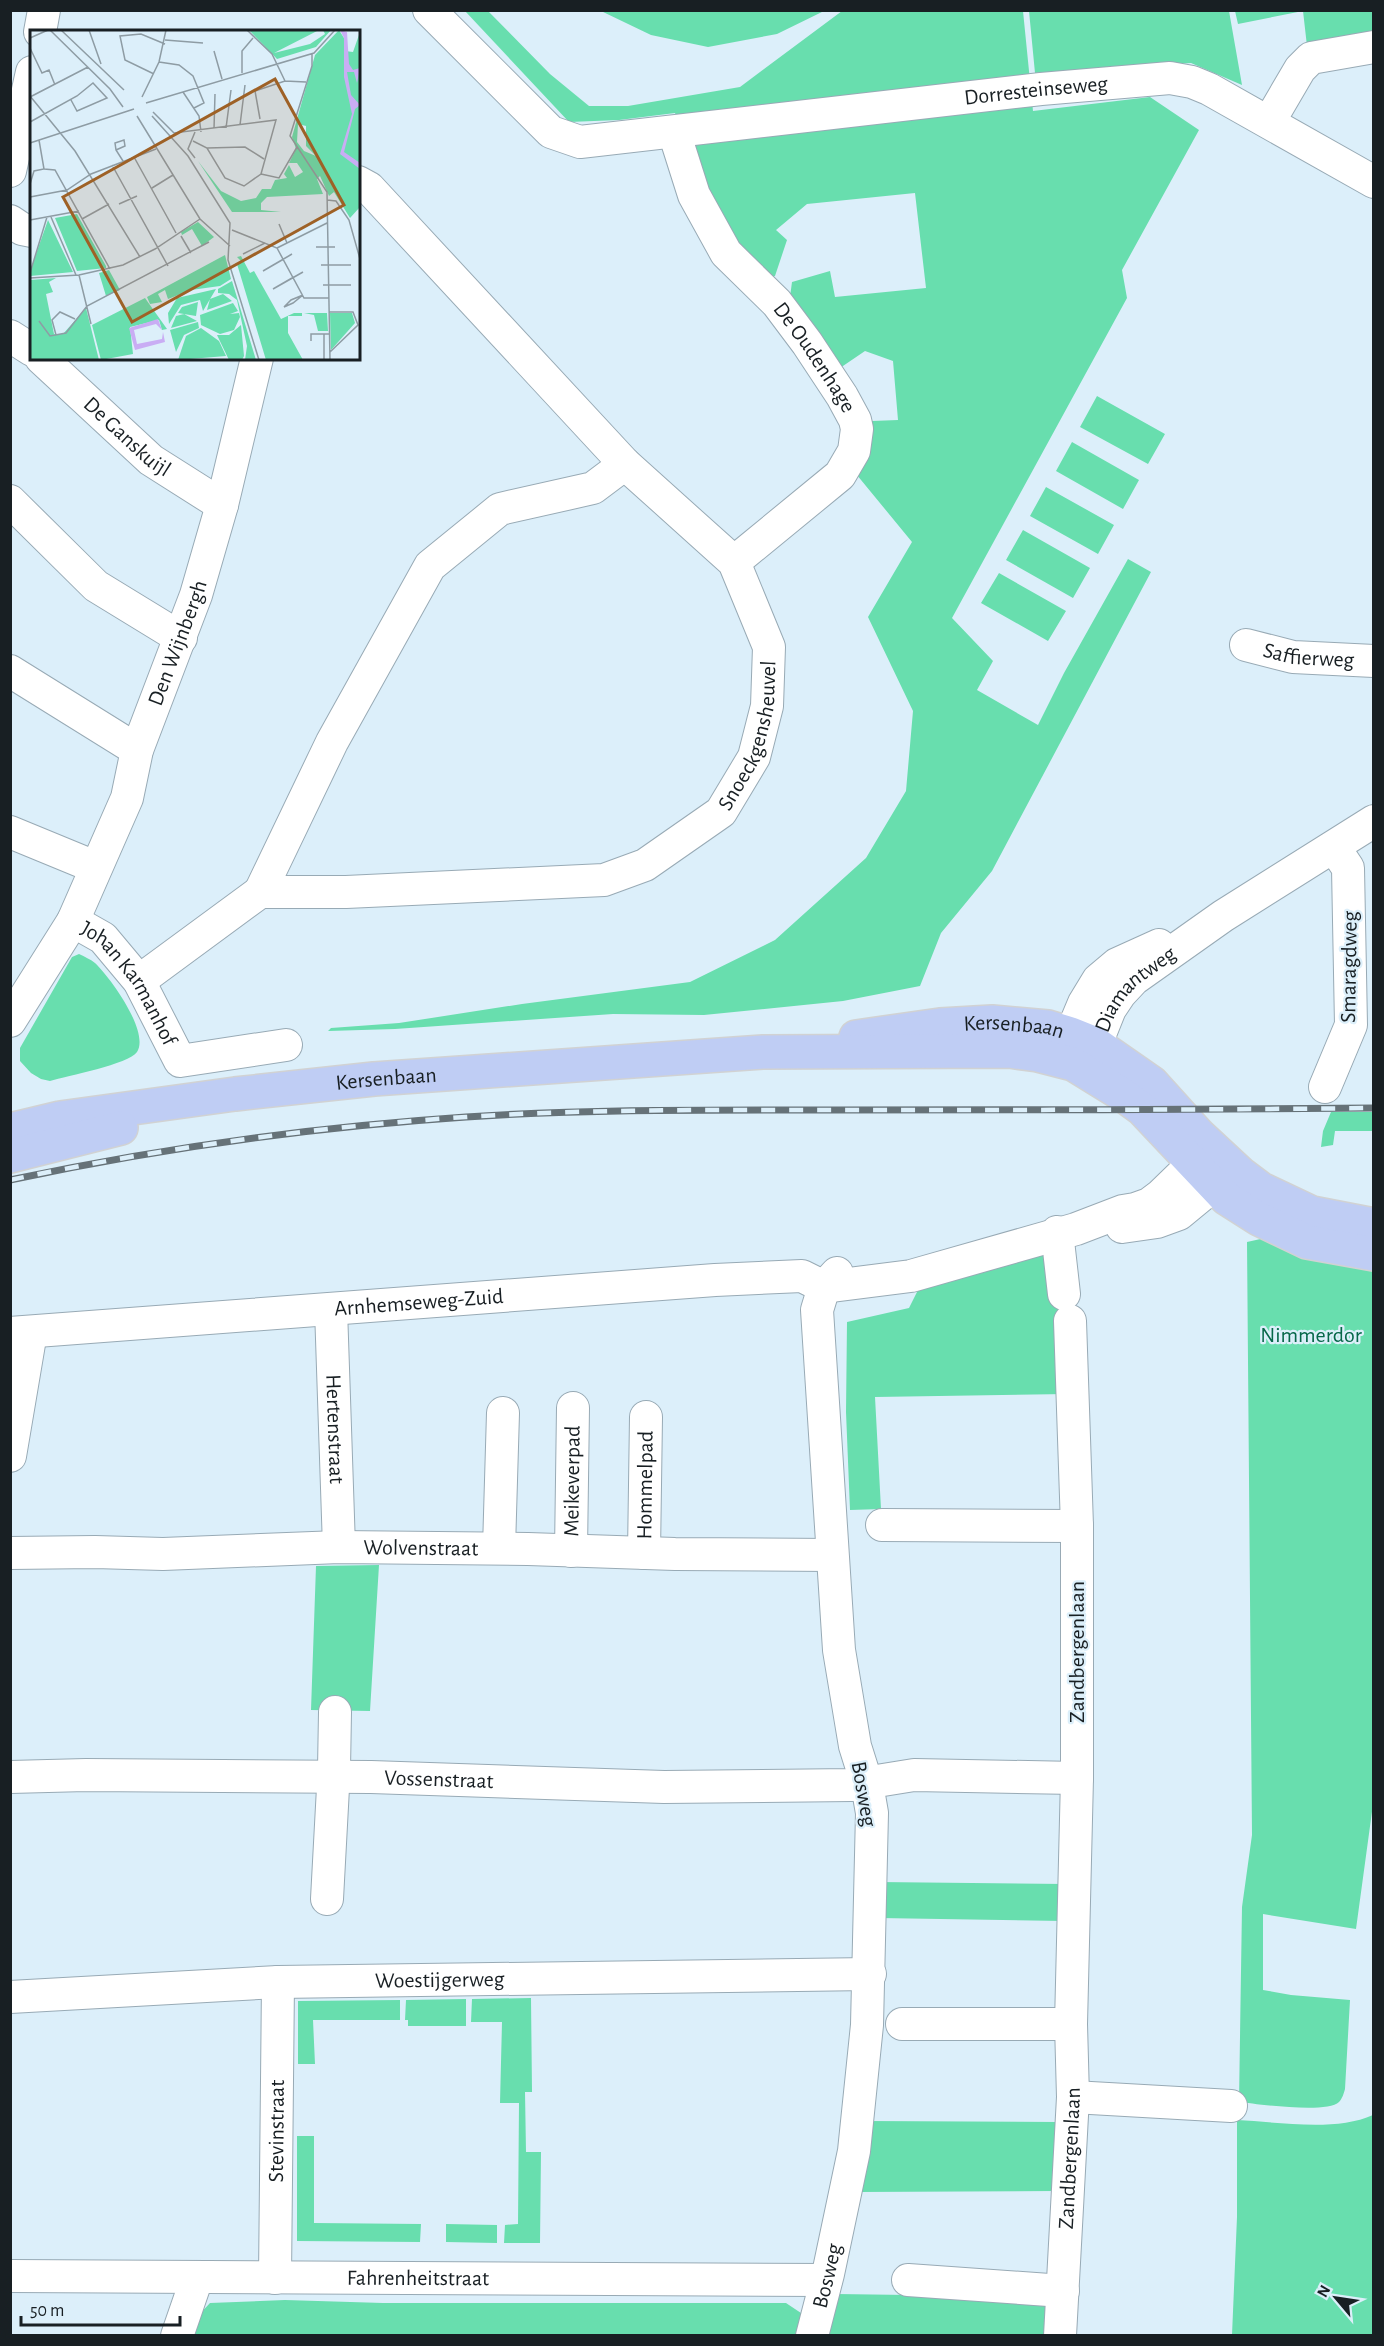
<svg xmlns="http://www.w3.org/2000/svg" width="1384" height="2346" viewBox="0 0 1384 2346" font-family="'Alegreya Sans',sans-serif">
<rect width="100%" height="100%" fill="#dceffa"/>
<path fill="#68deae" d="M465 11H488L550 74 589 106H628L740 87 842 11H1023L1033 111 1150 97 1199 130 1122 270 1127 298 952 618 993 661 977 690 1038 725 1064 673 1128 559 1151 572 992 871 941 933 920 986 843 1001 704 1015 613 1014 395 1029 328 1031 331 1028 399 1023 522 1004 690 982 775 940 866 858 906 791 913 711 868 617 912 542 852 469 864 425 872 421 898 420 893 361 865 351 840 368 790 297 792 282 830 271 835 297 926 288 915 193 807 204 776 230 787 240 775 276 761 281 730 249 675 113 619 120 569 122Z
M601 11H824L777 34 708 47 651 35Z
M1029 11H1229L1242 85 1191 63 1035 73Z
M1235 11H1373V37L1307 46 1303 11 1238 24Z
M1097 396 1165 434 1148 464 1080 427Z
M1072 442 1139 480 1123 509 1056 471Z
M1046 487 1114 525 1098 554 1030 516Z
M1023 530 1090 568 1073 598 1006 560Z
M999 573 1066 611 1048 641 981 603Z
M79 954C85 957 90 959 95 963 110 977 150 1032 137 1052 129 1064 67 1076 50 1081L41 1079 31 1073 20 1061V1048L72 957Z
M1331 1112H1373V1131H1335L1333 1145 1321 1147 1323 1131Z
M1265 1238 1373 1260 1374 1797 1356 1929 1263 1914V1990L1291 1995 1350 2000 1345 2089C1344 2093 1342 2099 1339 2102 1327 2114 1257 2104 1239 2102L1242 1907 1252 1835 1247 1242Z
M1050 1250 1062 1256 1067 1394 875 1397 881 1509 850 1510 846 1412 847 1322 909 1308 922 1282Z
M379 1565 370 1711 311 1710 316 1566Z
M878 1882 1065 1884 1064 1921 879 1918Z
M531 1998 532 2092H525L526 2152H541L540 2243H504L505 2225 518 2224 519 2103H500L502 2022H471L472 1999Z
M466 1999V2026H408V2020H405L406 2000Z
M400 2000V2020H313L315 2064H298V2001Z
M1373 2115V2335H1232L1237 2217V2120C1278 2122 1336 2132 1373 2115Z
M864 2121 1057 2122 1055 2191 857 2192Z
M297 2136H314V2223L421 2224 420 2242 297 2241Z
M446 2224 497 2225V2243L446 2242Z
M836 2294 1052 2297 1050 2335 827 2336Z
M285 2300 383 2303H786L804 2315 798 2336H188L194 2320 210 2303Z"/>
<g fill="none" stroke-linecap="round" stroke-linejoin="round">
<g stroke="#98aab5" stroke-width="34">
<g id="minor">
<path id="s1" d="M429 10 551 132 580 142 1041 89 1170 78 1192 82 1209 89 1374 182"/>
<path d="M40 32 44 10"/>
<path d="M1269 122 1300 69 1311 58 1374 47"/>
<path id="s2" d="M674 132 694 195 726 253 777 303 807 343 842 396 855 420 857 429 854 451 840 475 734 562"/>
<path d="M10 171 32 72"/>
<path d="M10 221 22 229 32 231"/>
<path d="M10 336 32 350"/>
<path id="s3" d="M41 358 151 460 222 505"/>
<path d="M10 501 96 586 181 638"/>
<path id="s4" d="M1246 645 1293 657 1374 661"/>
<path d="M10 671 137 750"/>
<path d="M10 832 95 867"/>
<path d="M260 892 332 742 430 566 500 509 593 488 625 464"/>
<path id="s5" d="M73 921 103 938 139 981 180 1061 286 1045"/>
<path id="s6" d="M139 981 260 892H346L604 880 645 865 721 812 754 757 767 706 769 647 734 562 625 464 369 188 358 182"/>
<path id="s7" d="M10 1021 73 921 127 798 137 750 196 595 222 505 257 358"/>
<path d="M1072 1060 1071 1034 1084 1003 1098 980 1117 964 1159 945"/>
<path id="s8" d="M1076 1062 1096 1044 1110 1009 1120 994 1134 979 1223 916 1374 821"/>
<path d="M1325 1087 1351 1025 1348 868 1334 847"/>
<path d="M1122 1227 1157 1222 1179 1214 1213 1186 1221 1159"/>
<path d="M1057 1232 1064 1294"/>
<path id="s9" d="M331 1309 339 1547"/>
<path id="s10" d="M10 1333 715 1280 802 1276 824 1287 911 1276 1076 1229 1123 1211 1135 1209 1149 1204 1161 1195 1193 1164 1218 1157"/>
<path d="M10 1456 31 1332"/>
<path d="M882 1525 1077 1526"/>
<path d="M499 1548 503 1413"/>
<path id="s11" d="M571 1551 573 1408"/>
<path id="s12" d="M10 1553 95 1552 163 1554 339 1547 528 1549 675 1554 832 1555"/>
<path id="s13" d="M644 1553 646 1417"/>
<path id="s14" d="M10 1777 86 1775 371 1777 664 1787 852 1785 914 1775 1077 1778"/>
<path d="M327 1899 334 1769 335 1712"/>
<path id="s15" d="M10 1997 278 1982 870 1974"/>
<path d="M902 2024H1071"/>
<path d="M1073 2097 1231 2106"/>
<path id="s16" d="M10 2276 826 2280"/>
<path id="s17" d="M275 2278 278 1982"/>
<path d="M908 2280 1063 2291"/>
<path d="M177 2336 197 2278"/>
<path id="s18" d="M812 2336 828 2274 854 2151 867 2025 872 1813 867 1784 855 1746 839 1650 817 1310 824 1287 837 1273"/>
<path id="s19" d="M1060 2336 1073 2097 1071 2024 1077 1778V1526L1070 1321"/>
</g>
</g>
<g stroke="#d1d2d3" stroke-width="36">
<g id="major">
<path id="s20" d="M856 1037 940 1025 992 1022 1048 1027 1071 1034 1096 1044 1152 1083 1199 1135 1241 1174 1261 1189 1312 1213 1374 1225"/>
<path id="s21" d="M10 1130 60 1118 235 1094 374 1079 763 1052 1009 1051 1038 1055 1073 1064 1120 1093 1142 1109 1226 1198 1259 1219 1307 1242 1374 1254"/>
<path d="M10 1156 121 1128"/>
</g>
</g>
<use href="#minor" stroke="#fff" stroke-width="32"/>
<use href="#major" stroke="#bfcdf4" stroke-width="33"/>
<g stroke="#667278" stroke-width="7">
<path id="rail" d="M10 1180C161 1148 313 1127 466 1117 587 1109 709 1110 830 1110 1011 1110 1193 1110 1374 1108"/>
</g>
<use href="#rail" stroke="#dceffa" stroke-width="4.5" stroke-dasharray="14" stroke-linecap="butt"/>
</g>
<g text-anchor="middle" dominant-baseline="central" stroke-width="4.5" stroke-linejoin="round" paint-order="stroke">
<g font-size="22" fill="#181f23" stroke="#dceffa">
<text stroke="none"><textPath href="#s1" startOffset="662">Dorresteinseweg</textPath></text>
<text stroke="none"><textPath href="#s2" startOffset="270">De Oudenhage</textPath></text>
<text stroke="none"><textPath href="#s3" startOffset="117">De Ganskuijl</textPath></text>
<text stroke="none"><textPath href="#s7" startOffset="416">Den Wijnbergh</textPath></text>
<text stroke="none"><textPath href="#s4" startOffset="64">Saffierweg</textPath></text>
<text stroke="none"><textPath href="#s6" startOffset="714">Snoeckgensheuvel</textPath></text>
<text transform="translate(1349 967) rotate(-89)">Smaragdweg</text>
<text stroke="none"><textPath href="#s5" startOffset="86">Johan Karmanhof</textPath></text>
<text stroke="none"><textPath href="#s8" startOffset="96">Diamantweg</textPath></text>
<text stroke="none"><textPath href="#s20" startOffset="159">Kersenbaan</textPath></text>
<text stroke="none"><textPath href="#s21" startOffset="380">Kersenbaan</textPath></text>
<text stroke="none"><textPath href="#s10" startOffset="410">Arnhemseweg-Zuid</textPath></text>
<text stroke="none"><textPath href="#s9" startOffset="120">Hertenstraat</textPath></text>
<text stroke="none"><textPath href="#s11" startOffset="70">Meikeverpad</textPath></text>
<text stroke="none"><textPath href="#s13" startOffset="68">Hommelpad</textPath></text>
<text stroke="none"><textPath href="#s12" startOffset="411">Wolvenstraat</textPath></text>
<text transform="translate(1077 1652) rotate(-90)">Zandbergenlaan</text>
<text stroke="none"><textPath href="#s14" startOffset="429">Vossenstraat</textPath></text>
<text transform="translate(864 1794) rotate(80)">Bosweg</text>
<text stroke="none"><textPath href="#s15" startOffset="430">Woestijgerweg</textPath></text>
<text stroke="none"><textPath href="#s17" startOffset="147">Stevinstraat</textPath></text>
<text stroke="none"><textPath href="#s19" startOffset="178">Zandbergenlaan</textPath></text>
<text stroke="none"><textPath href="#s18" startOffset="62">Bosweg</textPath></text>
<text stroke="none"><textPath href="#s16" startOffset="408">Fahrenheitstraat</textPath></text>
</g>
<g font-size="22" fill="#066849" stroke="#dceffa">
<text x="1311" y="1335">Nimmerdor</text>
</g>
</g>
<g transform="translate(30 30)">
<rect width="330" height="330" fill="#dceffa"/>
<path d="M219 0H289L244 23 280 14 295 4 293 0H301L286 17 247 29ZM309 0 314 8 315 21 323 22 330 2V177L320 188 304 162 299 166 290 146 287 149 293 164 237 167 231 173V180L251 182H202L168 131 191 161 211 171 226 168 232 159H241L245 150 257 148 254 144 259 135 265 147 273 142 267 133H259L266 119 262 107 285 25ZM268 94 276 96V116L286 126 274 121 267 112ZM47 184 76 236V238L47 241 25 188ZM18 190 43 242 0 246V241ZM168 192 184 207 172 216 162 199 152 205 151 202ZM195 225 201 249 190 256 161 260 138 269 135 260 128 264 132 272 120 274 117 267ZM211 226 220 243 224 241 251 289 264 283H272V286H258V303L273 330H236L207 234 212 232 207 227ZM79 240 90 260 76 266 69 243ZM26 248 19 252 23 262 16 264 24 304H33L56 278 69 330H0V250ZM202 251 226 330H215L217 316 207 270 199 264 188 263V259ZM186 259 173 281 170 270 151 275 139 294 138 283 147 268ZM193 264 202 271 177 280 180 269ZM115 268 137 299 132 300 129 290 100 297 103 324 71 330 62 295ZM168 272 166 286 148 283 152 277ZM203 273 208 281 200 284 209 283 210 287 204 300 190 304 171 295 170 285ZM274 283H297L298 301H288L284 285ZM300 283H322L325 293 301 320ZM154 284 167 291 141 298 146 286ZM168 292 169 298 154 305 146 322 140 300ZM211 295 214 326 212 330H199L187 305H199ZM171 298 189 311 196 326 148 330 156 306Z" fill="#68deae" fill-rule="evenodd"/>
<path d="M310 0 317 2 319 34 323 40 330 38 327 53 324 42H317L321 65 330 75 325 79 314 122 330 133V139L310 124 322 84 314 47V8ZM128 289 132 300 126 294 104 300 107 314 132 309 133 302 135 312 105 320 99 298Z" fill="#c9adf4"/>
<path fill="none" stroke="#8e9ca4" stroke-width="1.5" d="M20 0 80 59 93 77M31 0 94 60M59 0 71 34M217 0 242 24 255 51M0 8 18 0M135 10 173 13M0 18 12 43 19 40 25 55M184 21 192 49M282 24V36L260 106 297 162 300 330M129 32 149 35 163 46 174 73 164 78M212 43V21L223 8M124 44 95 30 90 6 111 4 135 14M153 62 169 86 171 102M0 66 45 121 110 227M0 67 58 37M112 67 129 32 136 0M116 73 284 23 305 0M123 82 144 103 246 90 231 144 214 156 195 148 177 118 163 111M107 86 170 189 200 216M122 86 158 126 200 193 198 230 229 330M230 89 225 61 255 51 276 52M0 92 47 66 63 53 77 68 47 81 41 70M210 95 215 55M196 98 201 60M184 99 185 64M0 113 104 79M177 118 215 117 234 129M86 120 95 116 94 110 85 113 86 120 93 131M104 127 146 203M165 128 158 119 165 102M82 135 138 236M14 139 25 140 80 239M231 144 249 148 267 117M0 154 4 141 14 139 9 110M122 158 143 145M0 167 37 160 61 144 126 119M297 170 306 171 319 190 330 229M89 174 107 166M21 187 46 245M52 189 79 174M0 190 49 181M249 194 257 213M202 200 247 218 274 268H299M151 206 161 223M286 217H305M247 218 297 193M213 224 235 213M252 230 233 241 262 224M291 235H321M0 243 17 187M49 245 61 294M0 248 49 245 93 235 125 219 170 189M262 248 243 259 273 242M293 255H321M273 265 263 273 254 277 261 270ZM299 282H323L328 295 300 322M9 291 20 306 36 303 57 276 179 212M294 304V330M26 305 22 290 30 282 45 289M281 311V304H300"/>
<path fill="#9e6126" fill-opacity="0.15" stroke="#9e6126" stroke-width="3" d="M245 49 314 175 102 292 33 167Z"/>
<rect width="330" height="330" fill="none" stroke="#181f23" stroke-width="3"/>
</g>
<rect width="1384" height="2346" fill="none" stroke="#181f23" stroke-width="24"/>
<g transform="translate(1336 2298) rotate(299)" stroke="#dceffa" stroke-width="4.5" paint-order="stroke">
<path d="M0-4.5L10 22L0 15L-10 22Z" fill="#181f23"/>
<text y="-9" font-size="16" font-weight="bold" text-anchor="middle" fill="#181f23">N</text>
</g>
<path d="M21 2316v9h159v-9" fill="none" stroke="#181f23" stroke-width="3"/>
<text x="30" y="2316" font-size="18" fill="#181f23" stroke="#dceffa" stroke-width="4.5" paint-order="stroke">50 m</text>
</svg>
